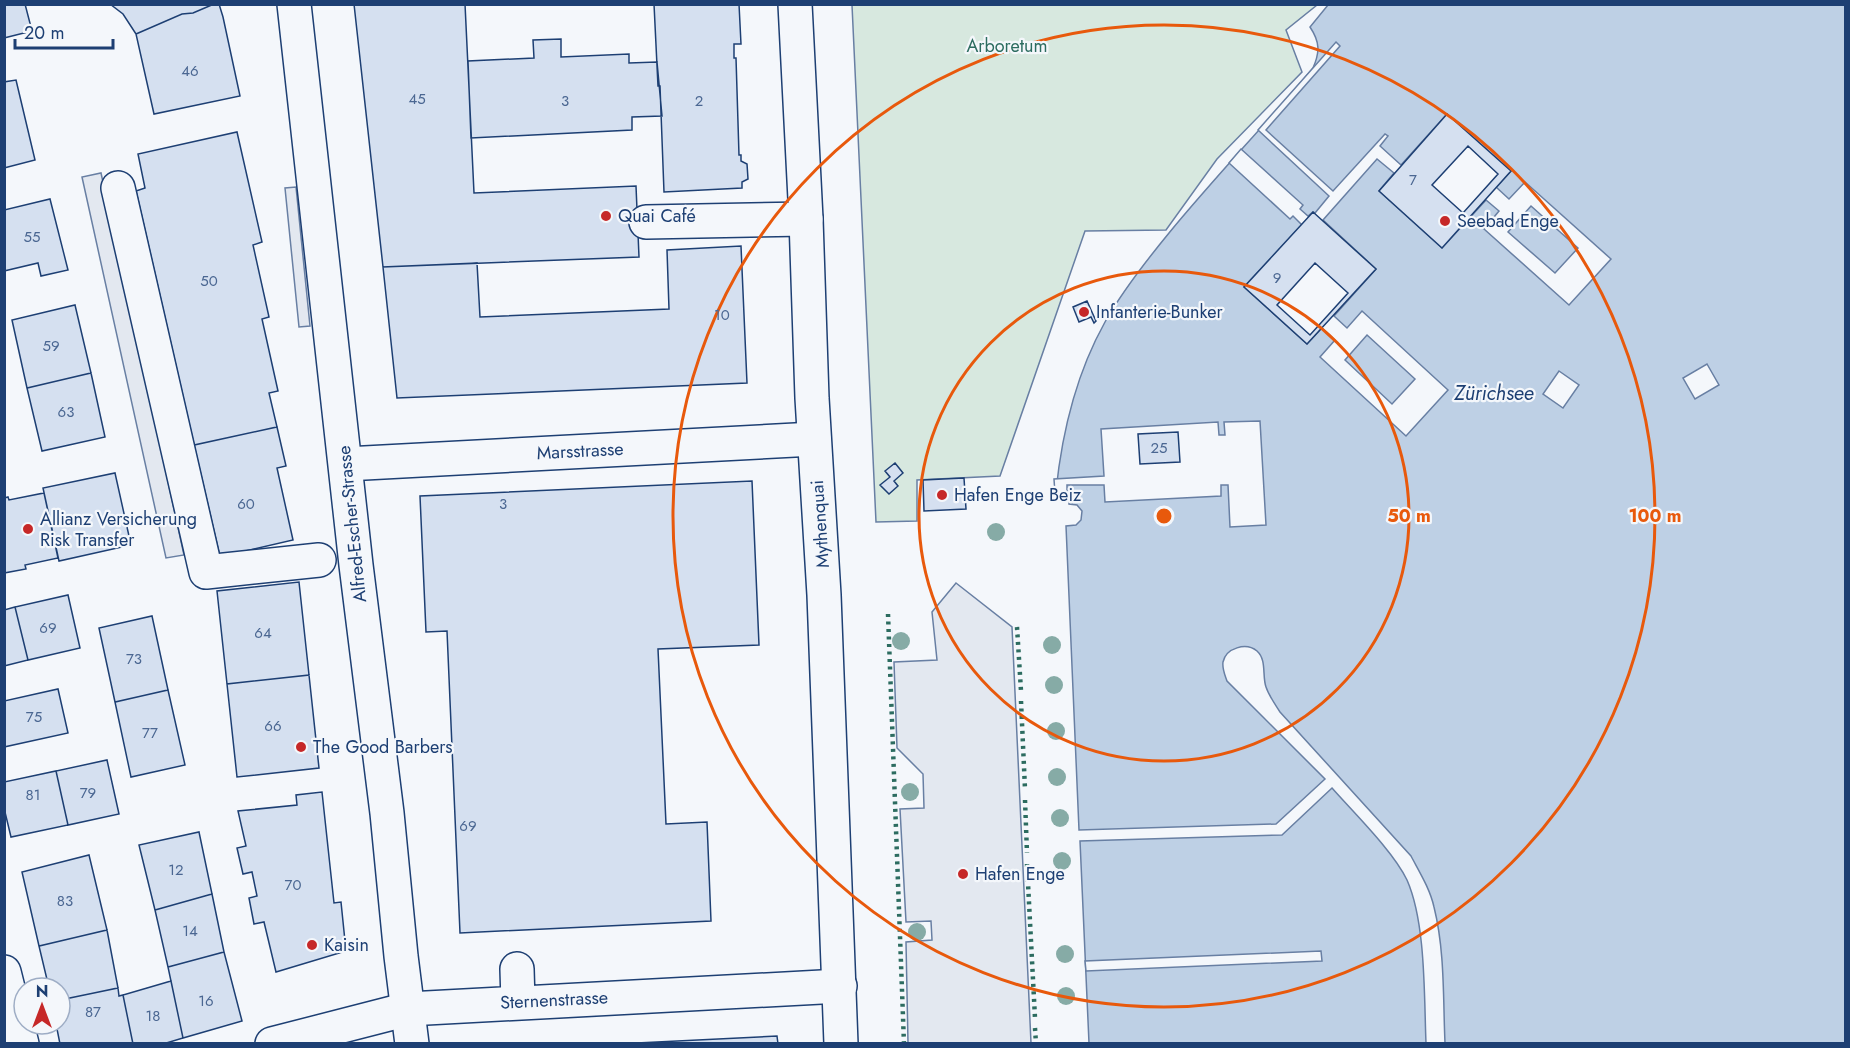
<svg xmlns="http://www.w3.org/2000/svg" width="1850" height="1048" viewBox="0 0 1850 1048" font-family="Jost,sans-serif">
<rect width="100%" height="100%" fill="#f4f7fb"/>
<path fill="#d7e8df" stroke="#687fa3" stroke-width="1.5" d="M852 5H1317L1286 30 1302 72 1217 159 1166 230 1085 231 1000 476 917 480V521L876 522Z"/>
<path fill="#e3e8f0" stroke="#687fa3" stroke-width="1.5" d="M101 173 184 555 166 558 82 177Z
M296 187 310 326 299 327 285 188Z
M956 583 1012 627 1031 1043H908L906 942 932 940 931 921 906 922 900 809 924 808 923 774 897 748 894 662 937 660 932 612Z"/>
<path fill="#bed0e5" stroke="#687fa3" stroke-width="1.5" d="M1328 5H1845V1043H1445C1443 999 1445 951 1434 907 1430 889 1420 873 1411 856L1280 712C1275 704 1269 696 1266 687 1262 676 1267 660 1257 651 1246 642 1226 648 1223 662 1222 669 1225 675 1227 681L1325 779 1276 824 1079 830 1066 526 1076 525 1081 520 1082 511 1077 505 1069 504V491H1056C1062 432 1076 374 1105 322 1123 290 1146 261 1169 233 1215 177 1266 124 1313 68 1320 52 1320 42 1310 27Z
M1332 788C1354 813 1393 851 1407 880 1426 923 1424 996 1426 1043H1089L1080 841 1282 835Z"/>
<path fill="#f4f7fb" stroke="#687fa3" stroke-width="1.5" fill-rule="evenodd" d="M1336 42 1340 46 1266 130 1333 191 1385 134 1388 136 1380 146 1401 165 1447 114 1511 171 1496 187 1509 199 1525 182 1611 259 1569 305 1484 229 1499 211 1486 200 1442 248 1379 191 1394 173 1377 159 1323 220 1376 269 1334 316 1347 328 1362 311 1448 390 1406 436 1320 357 1335 340 1322 328 1307 344 1244 287 1302 225 1293 216 1290 219 1229 163 1241 149 1303 205 1300 209 1308 216 1313 212 1315 213 1329 196 1258 130ZM1531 206 1578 248 1555 273 1508 232ZM1367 335 1415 379 1392 404 1345 360Z
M1707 364 1719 385 1695 399 1683 378Z
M1559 371 1579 385 1563 408 1543 394Z
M1260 421 1266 525 1230 527 1228 485H1221V496L1105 502 1104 485H1067V497L1066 494H1055L1054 479 1104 476 1101 429 1218 422 1219 435H1225L1224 422Z
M1321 951 1322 961 1086 971 1085 961Z"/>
<path fill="#d5e0f0" stroke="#1d3f73" stroke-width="1.5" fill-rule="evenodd" d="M4 4H25L32 31 4 38Z
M110 4H214L193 13 182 14 136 34 123 14Z
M214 4H219L223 17 240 96 154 114 136 34 182 14 193 13Z
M354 4H465L474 193 636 186 639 257 383 267Z
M654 4H739L741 44H734V58H736L739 155H741V161L747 164 748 179 742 182V188L664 192 660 86H658Z
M561 39V57L629 54V63L657 62 662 116 632 117V130L471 138 468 61 534 58 533 40Z
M16 80 35 160 4 168V82Z
M1447 114 1511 171 1442 248 1379 191ZM1468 146 1498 174 1463 213 1432 185Z
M237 132 262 242 253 245 269 317 262 319 278 391 269 393 277 427 194 445 136 191 145 188 138 154Z
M50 199 68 270 41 276 38 263 4 271V210Z
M1313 212 1376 269 1307 344 1244 287ZM1315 263 1348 293 1310 335 1277 305Z
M741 246 747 383 397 398 383 267 477 263 480 317 669 309 667 250Z
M1087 301 1096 321 1094 323 1091 317 1079 322 1073 307Z
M75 305 91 373 27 388 12 320Z
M91 373 105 437 42 451 27 388Z
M277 427 286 466 277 468 293 540 220 557 194 445Z
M1178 432 1180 462 1140 464 1138 434Z
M895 463 903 473 894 481 898 486 889 494 880 485 890 477 885 471Z
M115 473 131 545 59 561 43 488Z
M964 478 966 509 924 511 923 480Z
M752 481 759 645 658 649 666 824 707 822 711 921 460 933 447 631 426 632 420 496Z
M44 493 58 558 25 565 26 569 4 573V498L8 497 9 500Z
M299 582 309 675 227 684 217 591Z
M68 595 80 648 28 660 15 607Z
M15 607 28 660 4 666V610Z
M152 616 168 690 115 702 99 628Z
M309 675 319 768 237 777 227 684Z
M58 689 68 733 4 747V701Z
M168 690 185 765 131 777 115 702Z
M107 760 119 814 68 825 56 771Z
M56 771 68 825 11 837 4 808V782Z
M322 792 334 903 341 902 346 951 276 972 264 922 254 924 249 898 257 896 252 872 243 874 237 848 246 846 238 811 297 805 296 795Z
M199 832 212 894 155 910 139 845Z
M89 855 107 930 39 946 22 872Z
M212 894 224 952 168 967 155 910Z
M107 930 118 988 60 1000V988H49L39 946Z
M224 952 242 1021 183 1038 168 967Z
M171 981 183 1038 163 1044H133L123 995Z
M118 988 119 996 123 995 133 1044H60L56 1024H60V1000Z
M777 1036 778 1044H616Z"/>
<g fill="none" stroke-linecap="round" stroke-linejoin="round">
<g stroke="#1d3f73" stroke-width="36">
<path id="minor" d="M118 188 206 572 319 560
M646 222 806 219
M346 464 814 439
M517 969 518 1002
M4 972 22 1044
M272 1044 408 1009 840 986"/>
</g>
<g stroke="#1d3f73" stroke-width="36">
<path id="major" d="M294 4 356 565 387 813 401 956 412 1044
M795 4 806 219 812 398 824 595 841 1044"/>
</g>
<use href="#minor" stroke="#f4f7fb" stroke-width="33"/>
<use href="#major" stroke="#f4f7fb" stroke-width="33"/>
<path stroke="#2c6c60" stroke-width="4.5" stroke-dasharray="3 4.5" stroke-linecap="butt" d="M888 614 904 1044
M1017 627 1021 691
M1021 701 1025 789
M1025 800 1027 853
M1027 864 1035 1018
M1035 1028 1036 1044"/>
</g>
<g fill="#86aba6">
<circle cx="996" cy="532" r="9"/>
<circle cx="901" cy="641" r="9"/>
<circle cx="1052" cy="645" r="9"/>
<circle cx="1054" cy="685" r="9"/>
<circle cx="1056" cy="731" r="9"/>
<circle cx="1057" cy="777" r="9"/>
<circle cx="910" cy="792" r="9"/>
<circle cx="1060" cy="818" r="9"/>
<circle cx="1062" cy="861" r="9"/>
<circle cx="917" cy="932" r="9"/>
<circle cx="1065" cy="954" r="9"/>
<circle cx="1066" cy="996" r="9"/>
</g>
<g fill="none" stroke="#e8590c" stroke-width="3">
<circle cx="1164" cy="516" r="245"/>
<circle cx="1164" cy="516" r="491"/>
</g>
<g fill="#c62828" stroke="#f4f7fb" stroke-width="2">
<circle cx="606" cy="216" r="6"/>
<circle cx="1445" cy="221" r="6"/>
<circle cx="1084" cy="312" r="6"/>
<circle cx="942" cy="495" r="6"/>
<circle cx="28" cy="529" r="6"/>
<circle cx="301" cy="747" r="6"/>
<circle cx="963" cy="874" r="6"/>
<circle cx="312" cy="945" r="6"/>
</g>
<g text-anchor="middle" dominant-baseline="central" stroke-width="4.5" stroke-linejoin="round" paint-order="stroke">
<g font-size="15" fill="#4b6792">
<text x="190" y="71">46</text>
<text x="417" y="99">45</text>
<text x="565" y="101">3</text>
<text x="699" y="101">2</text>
<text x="1413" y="180">7</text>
<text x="32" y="237">55</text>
<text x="1277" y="278">9</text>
<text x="209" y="281">50</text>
<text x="722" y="315">10</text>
<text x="51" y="346">59</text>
<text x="66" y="412">63</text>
<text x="1159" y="448">25</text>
<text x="246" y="504">60</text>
<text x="503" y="504">3</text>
<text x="48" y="628">69</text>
<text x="263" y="633">64</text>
<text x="134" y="659">73</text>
<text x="34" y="717">75</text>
<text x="273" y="726">66</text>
<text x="150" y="733">77</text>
<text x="88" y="793">79</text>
<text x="33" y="795">81</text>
<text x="468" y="826">69</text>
<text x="176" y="870">12</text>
<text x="293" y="885">70</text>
<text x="65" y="901">83</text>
<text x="190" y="931">14</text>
<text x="206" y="1001">16</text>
<text x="93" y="1012">87</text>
<text x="153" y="1016">18</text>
</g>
<g font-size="18" fill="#2c6c60" stroke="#f4f7fb">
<text x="1007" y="46">Arboretum</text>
</g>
<g font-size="18" fill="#1d3f73" stroke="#f4f7fb" text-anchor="start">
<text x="618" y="216">Quai Café</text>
<text x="1457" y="221">Seebad Enge</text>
<text x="1096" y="312">Infanterie-Bunker</text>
<text x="954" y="495">Hafen Enge Beiz</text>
<text x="40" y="519">Allianz Versicherung<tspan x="40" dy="21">Risk Transfer</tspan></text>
<text x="313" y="747">The Good Barbers</text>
<text x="975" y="874">Hafen Enge</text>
<text x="324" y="945">Kaisin</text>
</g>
<g font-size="18" fill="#1d3f73" stroke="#f4f7fb">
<text transform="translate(580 451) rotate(-3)">Marsstrasse</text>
<text transform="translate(352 524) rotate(-96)">Alfred-Escher-Strasse</text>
<text transform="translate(820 524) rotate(-94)">Mythenquai</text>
<text transform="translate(554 1000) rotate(-3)">Sternenstrasse</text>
</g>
<g font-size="20" font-style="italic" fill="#1d3f73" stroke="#f4f7fb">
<text x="1494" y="393">Zürichsee</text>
</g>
</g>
<circle cx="1164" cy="516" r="9" fill="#e8590c" stroke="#f4f7fb" stroke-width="3"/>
<g font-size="18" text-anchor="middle" font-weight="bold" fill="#e8590c" stroke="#f4f7fb" stroke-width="4.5" stroke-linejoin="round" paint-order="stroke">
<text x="1409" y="522">50 m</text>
<text x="1655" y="522">100 m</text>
</g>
<rect width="1850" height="1048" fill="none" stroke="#1d3f73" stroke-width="12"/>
<g transform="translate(42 1006)"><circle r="28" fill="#f4f7fb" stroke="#9eadc5" stroke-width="1.5"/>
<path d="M0-4.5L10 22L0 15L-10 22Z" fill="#c62828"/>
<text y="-9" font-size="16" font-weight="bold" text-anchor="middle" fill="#1d3f73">N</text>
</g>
<path d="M15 39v9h98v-9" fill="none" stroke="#1d3f73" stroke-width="3"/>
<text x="24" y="39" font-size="18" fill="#1d3f73" stroke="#f4f7fb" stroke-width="4.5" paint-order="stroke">20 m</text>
</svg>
